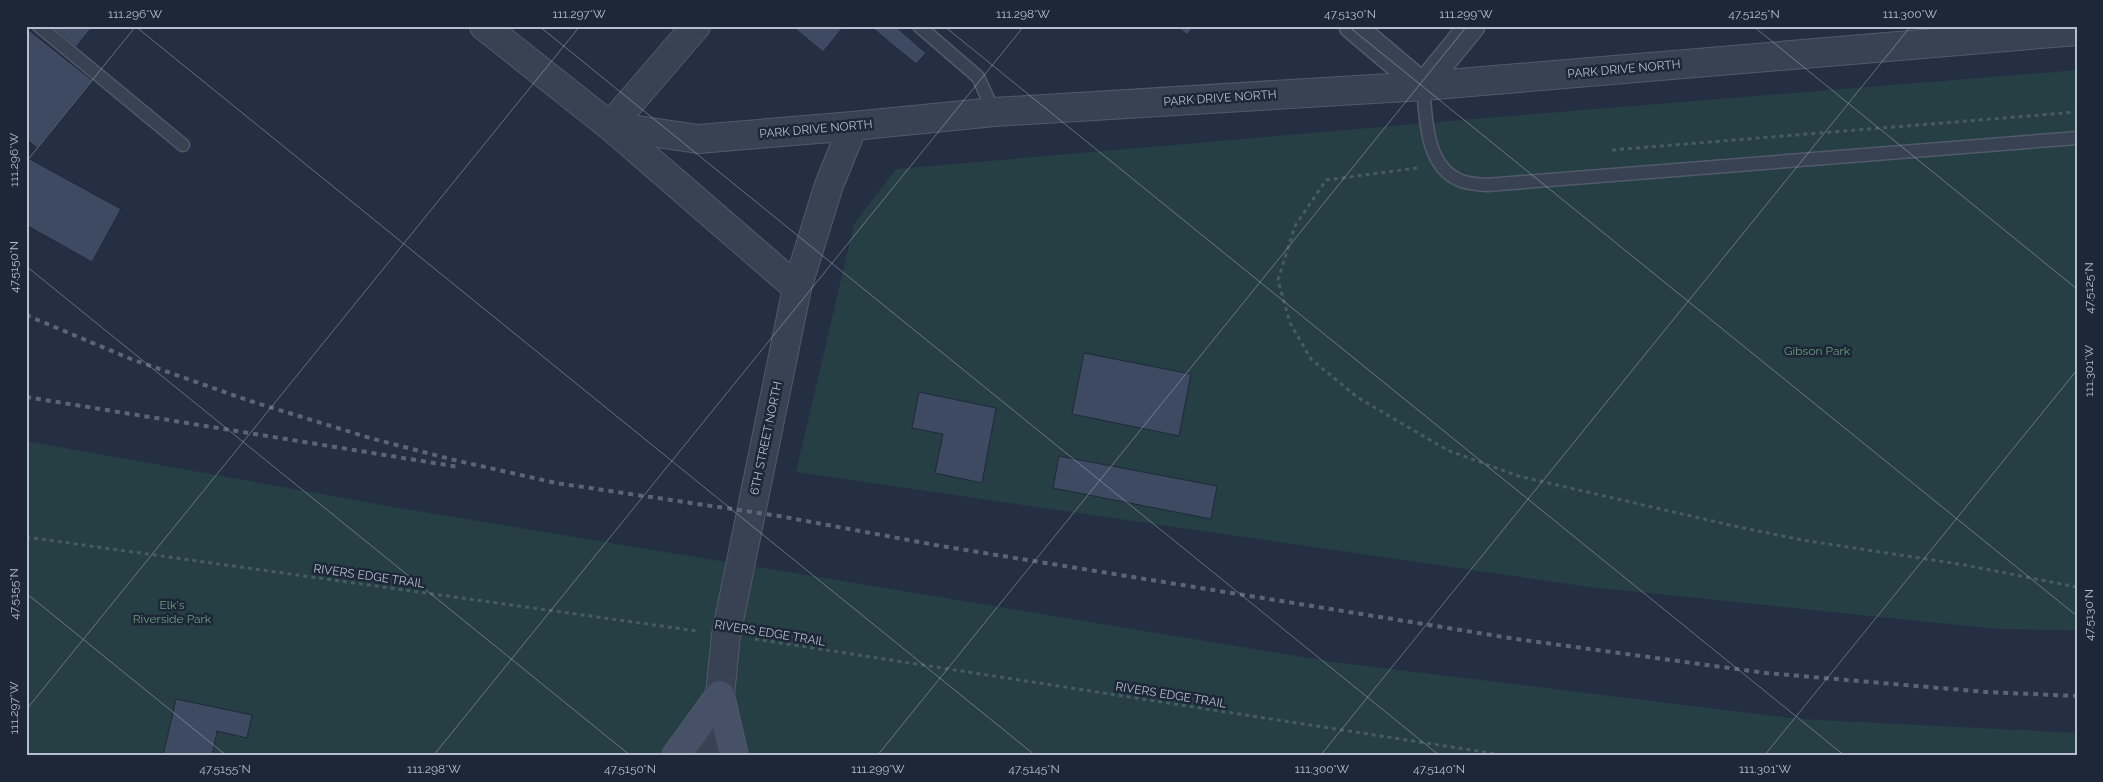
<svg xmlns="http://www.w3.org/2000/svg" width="2103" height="782" viewBox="0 0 2103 782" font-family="Raleway,sans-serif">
<rect width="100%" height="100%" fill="#242f43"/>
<path fill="#263f44" d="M2077 70V630L1998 629 1589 587 796 472 854 224 896 169 1485 118Z
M26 441 399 508 1333 662 1799 719 2077 733V756H26Z"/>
<path fill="#3e4a61" stroke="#20293a" d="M51 26H93L76 47Z
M792 26H844L823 52Z
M870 26H895L926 53 916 64Z
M1177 26H1194L1187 35Z
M26 28 92 80 37 148 26 139Z
M26 157 121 209 92 262 26 225Z
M1084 353 1191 374 1179 436 1072 414Z
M919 392 996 408 982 483 935 473 943 434 912 428Z
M1059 456 1217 486 1211 519 1053 488Z
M176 699 252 715 247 738 217 731 212 756H163Z"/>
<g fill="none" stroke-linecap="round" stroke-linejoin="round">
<g stroke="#515a6a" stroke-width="15">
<path id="service" d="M39 26 183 145
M919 26 978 77 994 112
M1423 86C1426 117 1425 165 1459 180 1467 184 1478 184 1487 185L2077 138"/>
</g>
<g stroke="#515a6a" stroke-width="28">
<path id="minor" d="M1352 26 1423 86 1472 26"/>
</g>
<g stroke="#515a6a" stroke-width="30">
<path id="tertiary" d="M484 26 610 126 797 288
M610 126 698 139 853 126 994 112 1423 86 2077 31
M610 126 696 26
M707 756 720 695 726 635 797 288 829 185 853 126"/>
</g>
<g stroke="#515a6a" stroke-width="30">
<path id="secondary" d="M720 695 734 756
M676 756 720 695"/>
</g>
<path stroke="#455c61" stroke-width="3" stroke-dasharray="4 4" stroke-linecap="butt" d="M1612 150 2077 112
M1417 168 1326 180 1295 226 1278 280 1290 323 1311 359 1357 397 1447 450 1518 476 1734 526 1802 540 1965 565 2077 587
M26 537 697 631
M755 639 1510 756"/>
<use href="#service" stroke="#394253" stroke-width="12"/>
<use href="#minor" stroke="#394253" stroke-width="25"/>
<use href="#tertiary" stroke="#394253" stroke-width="28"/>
<use href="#secondary" stroke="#465066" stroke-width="28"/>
<path stroke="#5b657a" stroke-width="4" stroke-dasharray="5 5" stroke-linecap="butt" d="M26 315 131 359 250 401 370 438 454 460 556 483 779 516 941 546 1516 639 1766 673 1986 692 2077 696
M26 397 459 467"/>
</g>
<path fill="none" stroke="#b6bdcd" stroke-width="1" stroke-opacity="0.45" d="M135 26 1036 756M539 26 1440 756M944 26 1845 756M1348 26 2077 616M1753 26 2077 289M26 162 136 26M26 266 631 756M26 593 227 756M26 710 580 26M433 756 1024 26M877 756 1467 26M1320 756 1911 26M1764 756 2077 370"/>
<g text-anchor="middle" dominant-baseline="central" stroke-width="5" stroke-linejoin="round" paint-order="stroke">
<g font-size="12" fill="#b6bdcd" stroke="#1d2738">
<text transform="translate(1624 69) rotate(-5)">PARK DRIVE NORTH</text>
<text transform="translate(1220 98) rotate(-4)">PARK DRIVE NORTH</text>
<text transform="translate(816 129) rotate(-5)">PARK DRIVE NORTH</text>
<text transform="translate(766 438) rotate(-78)">6TH STREET NORTH</text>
<text transform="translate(369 576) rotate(8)">RIVERS EDGE TRAIL</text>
<text transform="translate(770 633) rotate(9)">RIVERS EDGE TRAIL</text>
<text transform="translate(1171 695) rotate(9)">RIVERS EDGE TRAIL</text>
</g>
<g font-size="12" fill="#6b9f7b" stroke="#1d2738">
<text x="1817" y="351">Gibson Park</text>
<text x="172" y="605">Elk's<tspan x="172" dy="14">Riverside Park</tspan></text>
</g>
</g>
<rect width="2103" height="782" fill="none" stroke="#1d2738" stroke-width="55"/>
<rect x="28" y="28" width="2048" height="726" fill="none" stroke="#b6bdcd" stroke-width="2"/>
<g font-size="12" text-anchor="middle" fill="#b6bdcd">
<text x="135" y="18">111.296°W</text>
<text x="579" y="18">111.297°W</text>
<text x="1023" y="18">111.298°W</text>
<text x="1350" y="18">47.5130°N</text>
<text x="1466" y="18">111.299°W</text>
<text x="1754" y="18">47.5125°N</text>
<text x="1910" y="18">111.300°W</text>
<text transform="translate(14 160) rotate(-90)" y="4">111.296°W</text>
<text transform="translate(14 267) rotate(-90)" y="4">47.5150°N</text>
<text transform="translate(2089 288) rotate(-90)" y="4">47.5125°N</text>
<text transform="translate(2089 371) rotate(-90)" y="4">111.301°W</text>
<text transform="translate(14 594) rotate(-90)" y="4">47.5155°N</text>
<text transform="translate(2089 615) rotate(-90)" y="4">47.5130°N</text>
<text transform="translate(14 708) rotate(-90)" y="4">111.297°W</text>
<text x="225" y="773">47.5155°N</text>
<text x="434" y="773">111.298°W</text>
<text x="630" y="773">47.5150°N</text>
<text x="878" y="773">111.299°W</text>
<text x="1034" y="773">47.5145°N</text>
<text x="1322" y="773">111.300°W</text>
<text x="1439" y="773">47.5140°N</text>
<text x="1765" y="773">111.301°W</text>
</g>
</svg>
